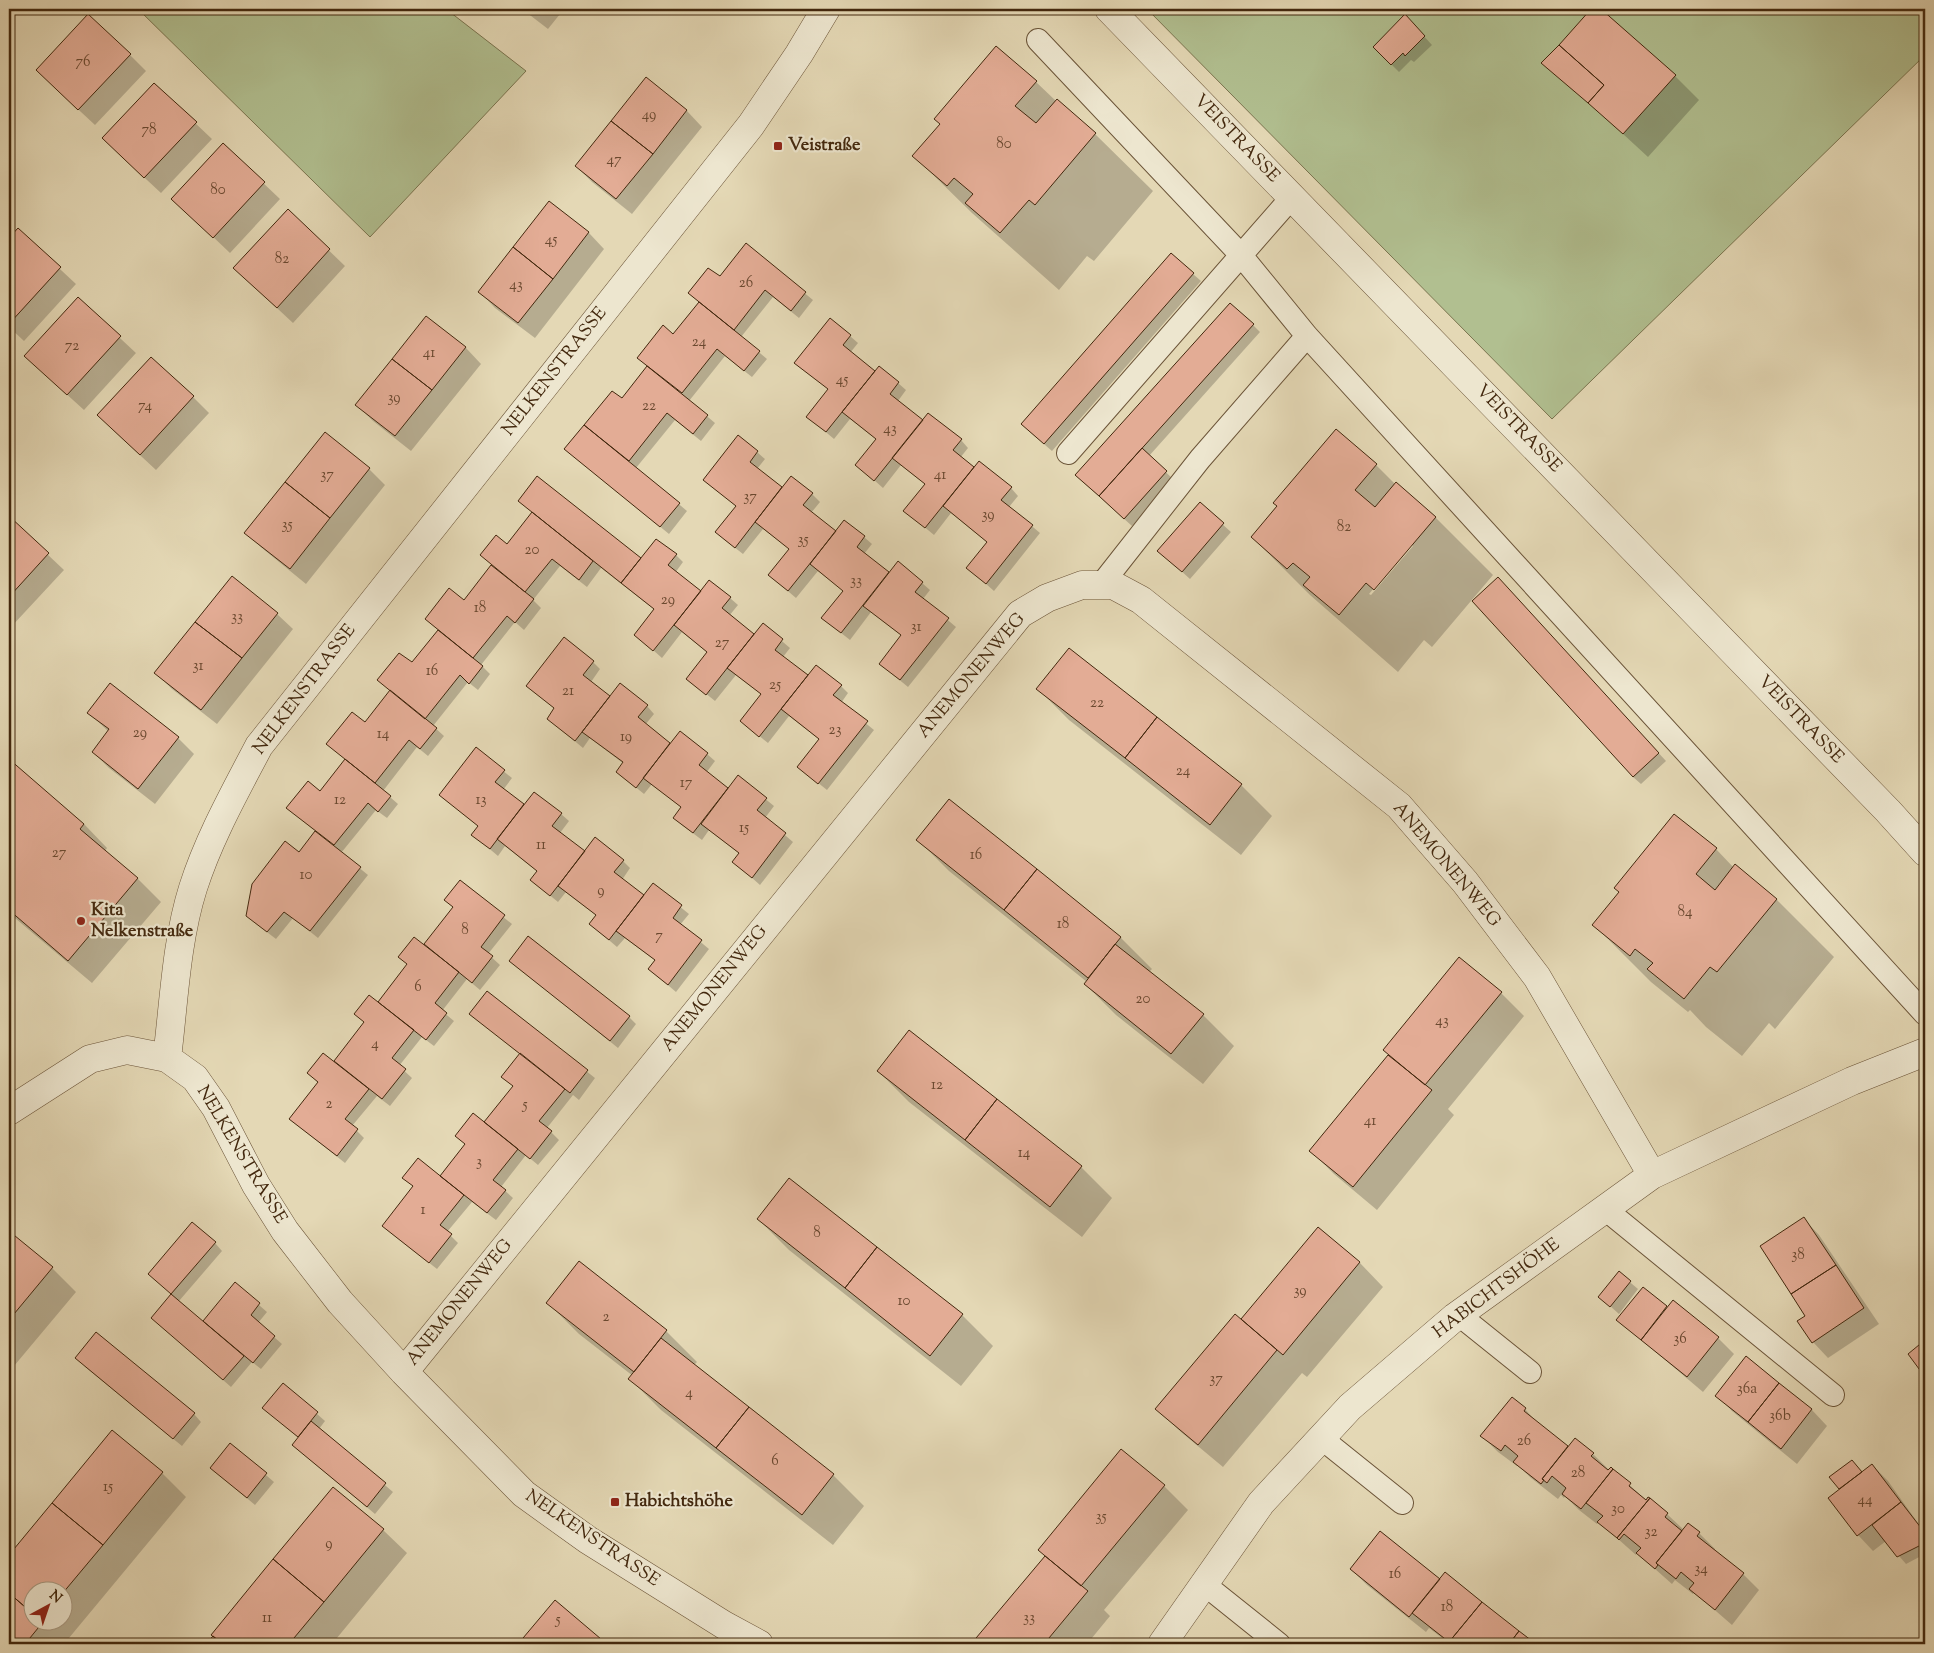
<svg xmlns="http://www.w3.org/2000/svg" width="1934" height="1653" viewBox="0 0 1934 1653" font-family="'Sorts Mill Goudy',serif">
<rect width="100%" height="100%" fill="#e4d8b5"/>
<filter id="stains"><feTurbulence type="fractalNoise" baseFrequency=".004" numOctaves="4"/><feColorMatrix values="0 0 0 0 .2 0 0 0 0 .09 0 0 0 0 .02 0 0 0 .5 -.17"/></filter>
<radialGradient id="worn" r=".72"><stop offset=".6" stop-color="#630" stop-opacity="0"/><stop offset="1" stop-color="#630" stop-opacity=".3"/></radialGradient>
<path fill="#b1bf90" stroke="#7a744f" d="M138 9H446L526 71 370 237Z
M1147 9H1925V55L1552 419Z"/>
<path fill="#0003" fill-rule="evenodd" d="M522 9H564L548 29Z
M1593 9H1599L1675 76 1699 100 1648 157 1597 110 1560 46Z
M1412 23 1432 45 1414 62 1411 60 1399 72 1374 47Z
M130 55 146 71 95 125 53 86Z
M646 78 687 111 702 127 632 214 592 182 576 166Z
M1036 82 1056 101 1095 134 1153 191 1094 261 1087 256 1059 290 972 213 914 156Z
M154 84 212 139 161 193 119 154Z
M223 145 280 199 230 253 189 214Z
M549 202 589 233 604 249 535 338 495 308 480 292Z
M288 211 345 266 293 323 251 284Z
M18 230 76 284 24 341 9 327V240Z
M746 245 813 300 799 318 773 297 741 337 767 359 752 377 725 356 689 401 715 423 701 441 675 420 636 468 687 511 669 534 566 449 612 393 622 400 648 367 638 358 674 336 700 303 689 293 720 278Z
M1193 274 1201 281 1052 451 1030 432Z
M78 299 136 353 84 410 41 371Z
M426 317 466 348 481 364 411 451 373 421 357 405Z
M1253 325 1260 332 1149 456 1174 480 1132 526 1084 483Z
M850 336 858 343 850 353 875 372 898 383 906 390 898 401 923 422 961 440 968 448 960 458 974 468 1011 488 1018 496 1009 507 1040 533 994 591 968 568 988 543 951 513 934 535 905 511 926 485 901 465 883 488 857 465 877 440 850 419 834 439 808 417 829 390 796 362Z
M193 397 209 413 156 470 114 431Z
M1336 431 1376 465 1395 484 1436 518 1493 575 1432 647 1424 640 1398 672 1310 595 1252 537ZM1411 544 1413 546 1371 595 1369 594Z
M757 452 765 459 757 469 783 489 812 494 820 502 811 513 836 532 864 537 872 544 864 554 889 574 922 583 930 590 923 599 956 627 908 687 880 664 902 636 871 612 850 640 831 625 823 618 844 591 818 571 796 598 769 575 790 549 763 529 743 554 725 540 737 507 705 480Z
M369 469 385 485 306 584 262 548 246 533Z
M519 501 642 560 676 555 683 562 675 573 701 593 730 598 738 605 729 616 755 636 763 625 790 648 783 657 808 677 841 686 848 693 841 703 874 730 827 790 807 774 820 740 789 716 768 743 749 728 762 695 736 675 715 701 688 679 708 653 682 632 662 658 636 635 655 610 601 568 587 587 560 566 533 600 541 608 524 630 515 622 481 665 490 674 478 690 468 682 433 726 444 736 428 756 417 747 383 791 398 804 387 818 376 810 341 853 368 875 318 938 293 918 276 939 255 923 299 853 316 832 288 808 320 792 346 760 365 724 439 631 426 619 464 602 493 566 482 555 507 546 533 513Z
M1200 504 1231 532 1190 579 1167 558Z
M9 518 64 570 11 627 9 624Z
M1505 587 1666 761 1641 784 1633 777Z
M277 614 293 629 217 724 172 689 156 673Z
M1069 649 1241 785 1272 816 1241 855 1069 720 1038 689Z
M593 662 600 669 591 682 610 698 647 706 654 714 645 725 670 745 707 754 715 761 706 773 728 790 738 777 774 806 765 818 793 842 760 885 734 862 740 854 709 830 702 840 682 825 675 818 682 808 652 784 644 794 617 772 624 764 590 738 583 748 548 719 555 709 528 686Z
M89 713 178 738 194 754 155 804 109 768 93 752 109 732Z
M476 749 512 778 503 790 524 806 561 814 569 821 560 833 585 853 623 861 630 868 622 880 644 897 653 885 689 914 680 925 709 949 676 992 649 969 656 961 625 938 617 947 590 924 597 916 566 892 558 902 531 880 538 872 505 846 498 856 473 835 479 827 441 795Z
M9 761 84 824 107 848 105 851 138 879 161 902 92 983 9 913Z
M949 800 1121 938 1152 969 1149 972 1203 1015 1234 1046 1203 1084 1116 1015 1085 984 1087 982 949 871 918 840Z
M1716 849 1734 868 1736 866 1777 900 1834 957 1775 1029 1769 1023 1742 1056 1706 1027 1690 1010 1688 1012 1651 982 1594 925Z
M460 882 512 924 488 954 500 965 480 990 467 979 442 1011 454 1021 434 1046 422 1037 399 1066 412 1078 390 1106 377 1096 352 1126 364 1138 345 1163 290 1119 318 1083 309 1073 334 1063 365 1023 356 1014 378 1004 408 965 400 957 424 946 454 908 445 900Z
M510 961 629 1017 636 1024 618 1048Z
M488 993 595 1078 579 1100 573 1095 547 1128 559 1140 538 1165 526 1155 501 1187 513 1198 496 1220 472 1202 447 1232 458 1243 437 1269 391 1233 414 1187 404 1178 440 1177 514 1087 503 1077 521 1054 471 1014Z
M1501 993 1524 1016 1448 1109 1454 1115 1377 1210 1334 1174 1311 1151 1389 1055Z
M909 1031 1081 1167 1112 1198 1082 1237 909 1102 878 1071Z
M758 1219 962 1315 993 1346 961 1386 789 1250Z
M1804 1219 1819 1235 1879 1324 1828 1358 1813 1342 1807 1316Z
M1318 1228 1360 1263 1383 1287 1307 1377 1302 1373 1223 1467 1181 1432 1157 1409 1241 1321Z
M9 1233 52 1268 76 1292 9 1372Z
M215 1243 222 1251 179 1301 203 1322 235 1284 267 1312 258 1323 282 1344 261 1369 252 1362 231 1387 152 1318 172 1294 157 1281Z
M1619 1273 1638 1289 1619 1314 1600 1297Z
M1644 1289 1668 1308 1673 1302 1718 1338 1734 1354 1703 1392 1618 1320Z
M548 1303 666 1331 697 1362 694 1365 833 1475 864 1506 833 1545 661 1410 630 1379 633 1376 579 1334Z
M1747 1358 1812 1410 1827 1426 1797 1464 1732 1411 1717 1395Z
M84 1366 194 1414 201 1422 182 1446Z
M283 1384 325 1421 319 1429 393 1492 375 1514 301 1452 299 1438 264 1408Z
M1525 1409 1540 1426 1568 1448 1593 1454 1609 1470 1611 1469 1613 1470 1647 1501 1649 1499 1667 1514 1684 1530 1688 1525 1699 1533 1715 1549 1714 1551 1743 1574 1759 1590 1732 1625 1694 1592 1693 1594 1675 1580 1672 1584 1637 1553 1636 1555 1599 1522 1597 1524 1579 1510 1565 1496 1564 1498 1561 1495 1558 1499 1531 1478 1518 1465 1517 1466 1498 1452 1482 1436Z
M112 1432 162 1473 186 1497 64 1644H9V1557ZM32 1590H62V1620H32Z
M230 1444 274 1482 255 1505 211 1468Z
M1122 1451 1164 1486 1188 1510 1104 1610 1110 1616 1087 1644H973L1046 1556Z
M1852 1461 1863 1473 1872 1465 1888 1481 1925 1533V1554L1906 1564 1886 1541 1873 1551 1858 1535 1841 1490 1831 1478Z
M333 1488 383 1530 407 1553 332 1644H208Z
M1351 1569 1440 1580 1446 1573 1534 1644H1450L1429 1628 1426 1632 1367 1585Z
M555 1602 600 1640 604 1644H520Z"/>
<path fill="#e3ac95" stroke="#43280e" d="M524 9H535L531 14Z
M1591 9H1601L1676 75 1623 134 1588 103 1604 85 1559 45Z
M88 14 131 54 78 110 36 70Z
M1405 14 1425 36 1405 56 1403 53 1391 65 1373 47Z
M1559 45 1604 85 1588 103 1541 63Z
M996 46 1037 81 1015 106 1036 123 1057 99 1096 133 1035 205 1029 200 1000 233 965 203 973 194 954 178 947 186 912 156 940 124 934 119Z
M646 77 687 110 653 154 611 121Z
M154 83 197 122 144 178 102 138Z
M611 121 653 154 616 199 575 166Z
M223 143 265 182 213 238 171 199Z
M549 201 589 232 553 279 513 247Z
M288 209 330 249 277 308 233 268Z
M18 228 61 267 9 324V238Z
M746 243 806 292 791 311 765 290 734 330 688 293 708 268 720 276Z
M513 247 553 279 518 323 478 292Z
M1171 253 1194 273 1044 444 1021 424Z
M78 297 121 336 67 395 24 356Z
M699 302 760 351 744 371 717 349 682 393 637 358 663 325 673 334Z
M1230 303 1254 324 1099 496 1075 475Z
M426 316 466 347 432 390 392 359Z
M830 318 851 335 843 345 875 371 826 432 806 417 828 389 794 363Z
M151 357 194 396 140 455 97 415Z
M392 359 432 390 395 436 355 405Z
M647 366 708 415 693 434 667 413 629 461 584 425 612 391 622 398Z
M879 366 899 382 890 394 923 420 874 481 855 465 876 439 842 412Z
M928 413 962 439 953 450 974 467 925 528 903 511 925 484 892 458Z
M584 425 680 503 660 527 564 449Z
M1336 429 1377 464 1355 490 1375 507 1396 482 1436 517 1374 590 1366 583 1339 615 1303 585 1310 577 1293 563 1287 569 1251 537 1277 506 1273 503Z
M325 432 370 468 330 518 285 482Z
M738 435 758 451 750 462 782 487 735 548 715 532 736 506 703 480Z
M1142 448 1167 471 1124 519 1099 496Z
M979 461 1012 487 1001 500 1033 525 986 584 966 568 987 542 943 506Z
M537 476 641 558 621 583 518 501Z
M791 476 813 493 803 505 836 531 788 591 768 575 789 549 755 522Z
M285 482 330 518 290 569 244 533Z
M1200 502 1224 523 1182 572 1157 551Z
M532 512 593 561 579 580 552 559 525 592 480 555 496 535 507 544Z
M9 516 49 553 9 597Z
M844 520 865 536 857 547 889 572 841 633 821 618 843 591 810 564Z
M656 539 677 554 668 565 701 591 653 651 634 635 654 609 621 583Z
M898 561 923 582 915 592 949 618 900 680 879 664 901 635 863 606Z
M491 565 534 599 515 623 507 616 473 658 425 619 449 588 464 600Z
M232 576 278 613 242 658 195 622Z
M1498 577 1659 753 1633 777 1472 601Z
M709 580 731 597 722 608 754 634 706 695 686 679 707 652 674 625Z
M195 622 242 658 201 710 154 673Z
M763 623 783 639 775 650 808 675 759 737 740 721 761 694 727 668Z
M438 630 483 666 469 684 460 675 425 719 377 680 399 653 412 662Z
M564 637 594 661 583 675 610 696 575 741 547 719 554 708 526 686Z
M1069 648 1157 717 1125 758 1036 689Z
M816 665 842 685 833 695 868 721 818 784 797 767 819 739 781 709Z
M110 683 179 737 138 789 92 752 109 729 87 713Z
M620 683 648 705 638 717 670 743 636 788 616 772 623 762 582 732Z
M390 690 437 728 420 749 409 740 375 783 326 744 352 712 365 722Z
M1157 717 1242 784 1210 825 1125 758Z
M680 731 708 753 699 765 728 788 693 833 673 818 681 807 643 778Z
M476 747 505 770 495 782 524 804 490 849 471 835 478 826 439 795Z
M9 759 84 824 80 829 138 878 68 961 9 910Z
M345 759 391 796 378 812 368 803 334 845 286 808 308 781 320 791Z
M738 775 767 798 757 810 786 833 752 878 732 862 739 853 701 824Z
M534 792 562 813 552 826 585 851 550 896 530 880 537 871 497 839Z
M949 799 1037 869 1004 910 916 840Z
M1674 814 1717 848 1696 874 1715 890 1735 864 1777 899 1717 972 1710 967 1684 999 1647 969 1653 963 1635 949 1630 956 1592 925 1619 892 1614 888Z
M315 831 361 867 310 931 284 912 267 932 246 916 252 884 285 841 299 852Z
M595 837 624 860 614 872 644 895 609 940 589 924 596 915 558 886Z
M1037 869 1121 937 1088 978 1004 910Z
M460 880 505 915 481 947 493 956 472 983 424 944 453 907 444 900Z
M653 883 682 905 673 918 702 940 668 985 648 969 655 960 616 931Z
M528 936 630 1016 610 1041 509 961Z
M414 937 459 972 435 1003 447 1013 426 1040 378 1002 407 964 398 957Z
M1115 944 1204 1014 1171 1054 1084 984Z
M1459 957 1502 992 1425 1085 1383 1050Z
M487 991 588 1070 570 1093 469 1014Z
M369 995 414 1030 392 1058 406 1069 382 1099 334 1061 364 1022 354 1014Z
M909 1030 997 1099 965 1140 877 1071Z
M323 1053 369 1089 345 1119 358 1129 337 1156 289 1119 318 1082 307 1073Z
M520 1053 565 1089 539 1121 552 1131 530 1159 484 1122 513 1086 501 1077Z
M1388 1055 1432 1090 1353 1187 1309 1151Z
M997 1099 1082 1166 1050 1207 965 1140Z
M473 1113 518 1149 493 1180 506 1190 487 1213 440 1176 465 1144 455 1136Z
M418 1158 464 1195 440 1225 452 1234 429 1263 382 1226 413 1186 402 1178Z
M789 1178 877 1247 845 1288 757 1219Z
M1804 1217 1836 1265 1791 1294 1760 1246Z
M192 1222 216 1242 171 1294 148 1274Z
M1318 1227 1360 1262 1283 1355 1241 1319Z
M9 1231 53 1267 9 1320Z
M877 1247 963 1314 930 1356 845 1288Z
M579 1261 667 1330 634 1372 546 1303Z
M1836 1265 1864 1308 1812 1343 1797 1321 1805 1316 1791 1294Z
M1619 1271 1631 1281 1610 1307 1598 1297Z
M235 1282 260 1303 251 1315 275 1336 253 1363 203 1321Z
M1643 1287 1667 1306 1641 1340 1616 1320Z
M171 1294 244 1356 223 1380 151 1318Z
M1673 1300 1719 1337 1687 1377 1641 1340Z
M1235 1314 1277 1350 1198 1445 1155 1409Z
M96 1332 195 1413 173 1439 75 1358Z
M661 1338 749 1407 716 1448 628 1379Z
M1925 1340V1377L1908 1354Z
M1746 1356 1779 1383 1748 1422 1715 1396Z
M283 1383 318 1412 298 1437 262 1408Z
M1779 1383 1812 1409 1781 1449 1748 1422Z
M1512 1397 1526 1408 1524 1411 1568 1446 1542 1479 1544 1480 1541 1484 1513 1462 1518 1456 1505 1445 1501 1451 1480 1436Z
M749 1407 834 1474 802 1515 716 1448Z
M311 1421 386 1483 367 1507 292 1445Z
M112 1430 163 1472 103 1545 52 1503Z
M1575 1438 1594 1453 1591 1456 1608 1470 1611 1467 1613 1469 1581 1509 1562 1494 1566 1488 1552 1476 1547 1483 1542 1479Z
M230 1443 267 1473 247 1498 210 1468Z
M1121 1449 1165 1485 1081 1586 1038 1550Z
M1852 1460 1862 1472 1839 1489 1829 1477Z
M1872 1464 1901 1502 1857 1536 1828 1498Z
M1613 1469 1631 1483 1629 1486 1646 1500 1648 1497 1650 1498 1617 1538 1597 1522 1603 1516 1586 1503Z
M333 1487 384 1529 324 1602 273 1559Z
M1650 1498 1668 1513 1665 1517 1682 1531 1656 1563 1658 1565 1655 1569 1636 1553 1641 1548 1624 1534 1619 1540 1617 1538Z
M1901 1502 1925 1533V1543L1897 1557 1872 1525Z
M52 1503 103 1545 62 1594V1590H32V1613L9 1593V1555Z
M1688 1523 1700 1532 1697 1536 1744 1573 1715 1610 1689 1589 1694 1583 1681 1572 1676 1579 1656 1563Z
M1380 1531 1440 1579 1409 1617 1350 1569Z
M1045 1556 1088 1591 1044 1644H971Z
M273 1559 324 1602 289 1644H223L211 1635Z
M1445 1572 1482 1602 1449 1642 1412 1613Z
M9 1593 32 1613V1620L43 1622 25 1644H9Z
M555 1600 601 1639 597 1644H518Z
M1482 1602 1519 1631 1509 1644H1452L1449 1642Z
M1519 1631 1536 1644H1509Z
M213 1636 223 1644H206Z"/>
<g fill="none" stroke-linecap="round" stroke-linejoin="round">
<g stroke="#6b5438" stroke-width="24">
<path id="lane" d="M1038 40 1240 254 1307 336 1925 1014
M1068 453 1292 197
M1101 585 1200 459 1307 336
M1605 1209 1833 1395
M1459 1315 1530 1372
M1321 1438 1402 1503
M1204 1584 1279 1644"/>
</g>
<g stroke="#6b5438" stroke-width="29">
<path id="street" d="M1109 9 1888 811 1925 852
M9 1111 90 1059 127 1050 167 1058
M404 1372 1020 614 1047 598 1082 585H1113L1141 600 1399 806 1465 882 1537 977 1652 1175
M759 1644 724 1625 588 1540 524 1494 404 1372 340 1302 285 1231 256 1185 216 1108 195 1078 167 1058C174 1002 176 942 193 888 209 838 235 792 259 746L751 125 799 54 826 9
M1162 1644 1261 1503 1350 1407 1455 1317 1652 1175 1852 1081 1925 1052"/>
</g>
<use href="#lane" stroke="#ede6cf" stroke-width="22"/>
<use href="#street" stroke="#ede6cf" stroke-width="28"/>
</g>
<g fill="#8f2418" stroke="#ede6cf" stroke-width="2">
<rect x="773" y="141" width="10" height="10" rx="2.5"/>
<circle cx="81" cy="921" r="5"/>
<rect x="610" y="1497" width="10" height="10" rx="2.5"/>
</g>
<g text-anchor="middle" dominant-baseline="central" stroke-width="4.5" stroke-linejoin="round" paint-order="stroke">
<g font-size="15" fill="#6b4930">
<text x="83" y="62">76</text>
<text x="649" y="115">49</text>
<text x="149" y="130">78</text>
<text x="1004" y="144">80</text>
<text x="614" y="160">47</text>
<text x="218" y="190">80</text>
<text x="551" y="240">45</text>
<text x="282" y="259">82</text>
<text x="746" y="283">26</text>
<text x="516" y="285">43</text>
<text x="699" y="342">24</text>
<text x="72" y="346">72</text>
<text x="429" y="353">41</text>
<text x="842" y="380">45</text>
<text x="394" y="398">39</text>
<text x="145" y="406">74</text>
<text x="649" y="406">22</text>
<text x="890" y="429">43</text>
<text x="327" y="475">37</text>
<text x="940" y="475">41</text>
<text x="750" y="497">37</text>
<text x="988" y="515">39</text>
<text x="287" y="525">35</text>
<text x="1344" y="527">82</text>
<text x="803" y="540">35</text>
<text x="532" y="550">20</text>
<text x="856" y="581">33</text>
<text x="668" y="600">29</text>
<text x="480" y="608">18</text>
<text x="237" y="617">33</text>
<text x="916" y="627">31</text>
<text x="722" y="643">27</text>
<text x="198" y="666">31</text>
<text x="432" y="671">16</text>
<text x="775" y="685">25</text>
<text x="568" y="691">21</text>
<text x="1097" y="703">22</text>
<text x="835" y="730">23</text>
<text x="140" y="733">29</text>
<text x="383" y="734">14</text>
<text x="626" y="737">19</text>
<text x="1183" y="771">24</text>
<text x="686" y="783">17</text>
<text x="340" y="800">12</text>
<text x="481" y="800">13</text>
<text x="744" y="828">15</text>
<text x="541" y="845">11</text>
<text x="59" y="853">27</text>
<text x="976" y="855">16</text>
<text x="306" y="875">10</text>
<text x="601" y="891">9</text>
<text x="1685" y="912">84</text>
<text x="1063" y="924">18</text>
<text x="465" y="930">8</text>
<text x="659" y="936">7</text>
<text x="418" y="987">6</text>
<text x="1143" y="999">20</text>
<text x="1442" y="1021">43</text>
<text x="375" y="1044">4</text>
<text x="937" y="1085">12</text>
<text x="329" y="1104">2</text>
<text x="525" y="1105">5</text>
<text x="1370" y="1121">41</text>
<text x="1024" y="1153">14</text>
<text x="479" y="1162">3</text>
<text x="423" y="1210">1</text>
<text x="817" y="1233">8</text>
<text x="1798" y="1255">38</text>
<text x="1300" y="1291">39</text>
<text x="904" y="1301">10</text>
<text x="606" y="1317">2</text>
<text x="1680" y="1339">36</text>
<text x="1216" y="1379">37</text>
<text x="1747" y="1389">36a</text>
<text x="689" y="1393">4</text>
<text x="1780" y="1416">36b</text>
<text x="1524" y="1441">26</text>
<text x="775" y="1461">6</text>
<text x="1578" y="1473">28</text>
<text x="108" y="1487">15</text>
<text x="1865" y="1500">44</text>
<text x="1618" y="1509">30</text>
<text x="1101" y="1517">35</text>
<text x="1651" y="1532">32</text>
<text x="329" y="1544">9</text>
<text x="1701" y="1569">34</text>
<text x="1395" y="1574">16</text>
<text x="1447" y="1607">18</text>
<text x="267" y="1618">11</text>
<text x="1029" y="1618">33</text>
<text x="558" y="1620">5</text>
</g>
<g font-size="18" fill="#43280e" stroke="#ede6cf">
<text transform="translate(1236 139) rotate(46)">VEISTRASSE</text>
<text transform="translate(555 372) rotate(-52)">NELKENSTRASSE</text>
<text transform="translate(1518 429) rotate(46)">VEISTRASSE</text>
<text transform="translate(972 676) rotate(-50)">ANEMONENWEG</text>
<text transform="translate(305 690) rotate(-53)">NELKENSTRASSE</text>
<text transform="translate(1800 720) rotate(46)">VEISTRASSE</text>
<text transform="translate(1446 865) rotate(50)">ANEMONENWEG</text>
<text transform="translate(715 989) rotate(-51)">ANEMONENWEG</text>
<text transform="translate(241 1155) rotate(59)">NELKENSTRASSE</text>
<text transform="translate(1497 1289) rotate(-37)">HABICHTSHÖHE</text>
<text transform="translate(460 1303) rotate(-51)">ANEMONENWEG</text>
<text transform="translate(592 1539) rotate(34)">NELKENSTRASSE</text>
</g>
<g font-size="18" font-weight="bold" fill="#43280e" stroke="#ede6cf" text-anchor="start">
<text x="788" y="146">Veistraße</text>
<text x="91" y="911">Kita<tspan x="91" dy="21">Nelkenstraße</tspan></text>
<text x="625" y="1502">Habichtshöhe</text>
</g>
</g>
<rect width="1934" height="1653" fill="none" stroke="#e4d8b5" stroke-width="30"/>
<rect x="10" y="10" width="1914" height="1633" fill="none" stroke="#43280e" stroke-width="2.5"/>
<rect x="15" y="15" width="1904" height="1623" fill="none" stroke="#43280e"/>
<g transform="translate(48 1606) rotate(40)"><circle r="24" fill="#ede6cf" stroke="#a99a82"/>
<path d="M0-4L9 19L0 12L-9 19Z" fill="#8f2418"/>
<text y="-8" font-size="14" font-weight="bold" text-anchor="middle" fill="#43280e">N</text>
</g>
<rect width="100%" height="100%" filter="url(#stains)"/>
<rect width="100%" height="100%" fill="url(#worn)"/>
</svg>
